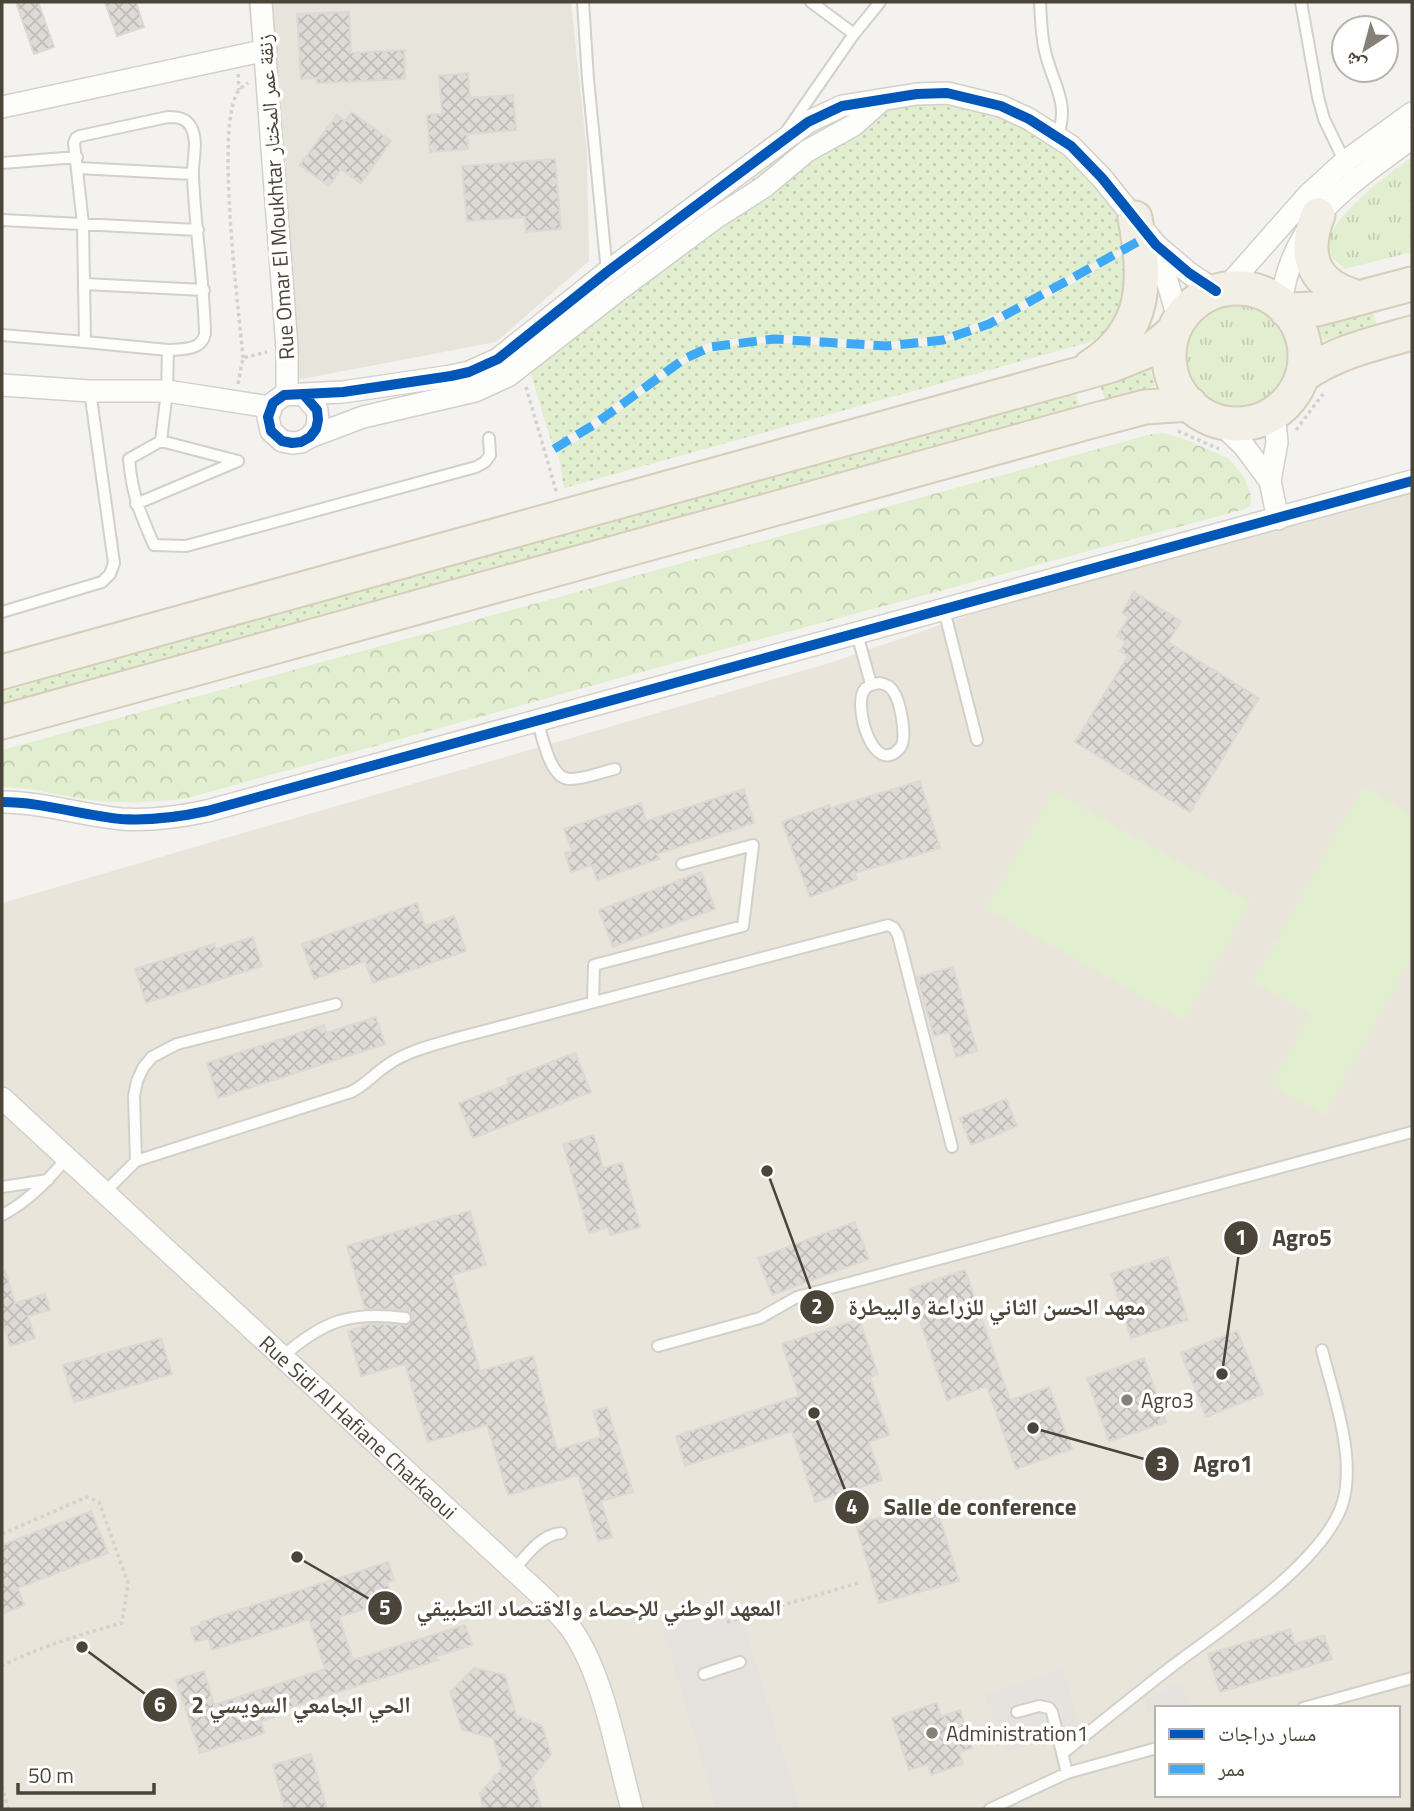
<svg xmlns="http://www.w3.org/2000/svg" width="1414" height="1811" viewBox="0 0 1414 1811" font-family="'Titillium Web','Noto Naskh Arabic',sans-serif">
<defs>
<pattern id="grass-tufts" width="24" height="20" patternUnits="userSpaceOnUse" patternTransform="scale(1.75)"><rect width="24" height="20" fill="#e1eecf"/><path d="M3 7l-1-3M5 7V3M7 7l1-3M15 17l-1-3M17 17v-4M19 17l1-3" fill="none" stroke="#c3cdb2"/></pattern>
<pattern id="forest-crowns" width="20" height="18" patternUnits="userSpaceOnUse" patternTransform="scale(1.75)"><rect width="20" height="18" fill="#e1eecf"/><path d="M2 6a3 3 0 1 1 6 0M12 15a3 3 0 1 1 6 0" fill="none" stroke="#c3cdb2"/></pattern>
<pattern id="park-dots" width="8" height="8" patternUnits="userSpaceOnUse" patternTransform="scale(1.75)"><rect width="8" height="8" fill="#e1eecf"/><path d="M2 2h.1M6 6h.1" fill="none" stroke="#c3cdb2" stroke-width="1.8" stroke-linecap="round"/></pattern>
<pattern id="building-cross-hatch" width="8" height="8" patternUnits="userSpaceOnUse" patternTransform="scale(1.75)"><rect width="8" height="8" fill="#dedbd6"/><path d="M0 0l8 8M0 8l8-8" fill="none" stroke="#c0bdb8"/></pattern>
</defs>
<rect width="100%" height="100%" fill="#f4f2ee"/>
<path fill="#e7e4dc" d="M248 2H571L587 153 589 261 496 342 286 382Z"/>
<path fill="#eae5da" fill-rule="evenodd" d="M1412 469V1809H2V903L833 662 1292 503ZM1157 1708H1398V1795H1157Z"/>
<path fill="url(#grass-tufts)" d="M1412 157V252L1345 269 1332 258 1326 242C1344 206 1380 180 1412 157Z
M1186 357a52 52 0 1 1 104 0a52 52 0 1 1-104 0Z"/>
<path fill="url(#forest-crowns)" d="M1164 433 1187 440 1229 459 1243 476 1251 495 1250 506 1245 509 739 645 184 799C152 802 121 804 90 800 60 796 32 787 2 787V750L1152 434Z"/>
<path fill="url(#park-dots)" d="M929 96 1029 123 1086 173 1115 212C1121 222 1125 238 1120 249L1020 303 947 336 890 342 792 335 731 339 706 344 668 366 579 430 552 444 526 358 567 318 620 275 750 182 771 158 839 114Z
M1124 254C1127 291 1127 323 1090 342L564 488 558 452C589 435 617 413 646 391 668 375 687 358 714 350 771 334 831 350 889 349 976 348 1050 295 1124 254Z
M1372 309 1377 326 1321 341 1317 324Z
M1150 369 1155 386 1105 400 1100 385Z
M1075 391 1080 408 2 707V689Z"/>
<path fill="#e1eecf" d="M1363 787 1412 814V957L1325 1115 1271 1085 1310 1014 1253 982Z
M1053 791 1251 902 1184 1020 986 909Z"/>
<path fill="#e6e3df" d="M736 1598 800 1809H716L660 1621Z
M1063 1669 1081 1729 1004 1753 984 1694Z
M1181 1682 1195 1708H1157V1728L1154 1729 1144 1701Z"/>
<path fill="url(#building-cross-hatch)" stroke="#dcd9d4" stroke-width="2" d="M16 2H38L54 47 34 54Z
M105 2H136L144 27 117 36Z
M349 12 351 53 404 50 405 79 317 83V78L301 79 297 14Z
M468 73 470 98 513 95 516 130 467 134 468 149 430 152 427 115 442 114 439 76Z
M352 112 391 141 361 183 341 169 329 186 300 165 337 115 345 121Z
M555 159 561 229 526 232 525 217 467 221 462 166Z
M1134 592 1181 621 1168 642 1259 698 1190 812 1075 742 1128 656 1120 651 1126 642 1117 636 1129 617 1122 613Z
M920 781 940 848 855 873 857 879 810 897 782 822 829 805 831 808Z
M744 789 754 823 657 854 659 859 597 880 592 865 571 872 565 853 572 851 564 829 641 803 646 821Z
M701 872 715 909 613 947 599 910Z
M417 903 425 926 454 916 466 951 373 983 365 961 314 979 302 944Z
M253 937 262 966 146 1003 135 969 214 944 216 949Z
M953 967 977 1051 956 1057 949 1032 934 1036 917 977Z
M376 1017 385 1044 218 1098 207 1063 324 1025 326 1033Z
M575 1053 591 1092 473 1138 459 1103 509 1084 507 1079Z
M1006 1099 1017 1126 971 1145 960 1118Z
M594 1135 603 1168 622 1163 640 1227 610 1235 608 1227 589 1233 563 1144Z
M470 1211 486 1265 452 1275 480 1371 533 1356 557 1450 601 1437 593 1411 607 1407 633 1492 601 1501 612 1537 598 1541 578 1475 508 1495 487 1425 428 1442 405 1364 361 1376 348 1331 370 1324 408 1325 413 1318 410 1312 406 1310 365 1309 347 1246Z
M855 1222 869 1259 772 1295 758 1258Z
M1168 1257 1188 1320 1131 1338 1111 1274Z
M5 1270 15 1303 45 1294 50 1310 28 1316 35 1338 10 1346 2 1320V1271Z
M965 1270 1010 1400 1049 1387 1072 1449 1016 1469 987 1386 947 1400 909 1289Z
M859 1319 878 1374 870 1377 889 1435 869 1442 882 1480 815 1502 792 1431 685 1466 676 1436 799 1396 782 1344Z
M1237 1331 1263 1394 1206 1417 1181 1353Z
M161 1338 172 1374 74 1402 63 1365Z
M1144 1358 1166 1422 1109 1441 1087 1378Z
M935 1502 959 1581 879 1603 856 1524Z
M91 1511 108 1553 18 1588 24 1605 2 1614V1545Z
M388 1562 394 1580 387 1582 393 1600 339 1617 353 1660 465 1625 472 1645 431 1658 438 1660 279 1711 280 1715 261 1721 264 1733 200 1753 176 1680 204 1671 214 1705 325 1669 309 1619 212 1650 208 1638 195 1642 191 1628 202 1624 201 1622Z
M1290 1629 1295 1644 1324 1635 1332 1659 1220 1692 1208 1654Z
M474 1668 505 1675 516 1715 542 1726 551 1754 532 1778 542 1809H483L480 1793 502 1769 493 1738 462 1730 450 1692Z
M937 1703 941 1717 960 1710 972 1748 959 1752 963 1764 931 1775 928 1764 909 1770 892 1718Z
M311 1754 327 1809H285L273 1765Z"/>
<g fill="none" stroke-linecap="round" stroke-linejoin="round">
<g stroke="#d2d0cb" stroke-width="14">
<path id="service" d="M583 2 588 79 607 272
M811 2 854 34
M1040 2C1041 18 1041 35 1045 51 1052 83 1071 104 1057 136
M1301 2 1318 97 1324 119 1354 181
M788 129 854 34 880 2
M2 163 77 157
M78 168 192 174
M2 220 198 230
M85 284 204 290
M2 335 85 342
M161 441 167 391 168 350 85 342 83 224 74 143 76 138 80 136 168 117C178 117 186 118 191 127 199 142 192 161 193 176 195 229 204 281 205 334 201 351 182 349 168 350
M238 461 161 441 129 459C132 495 140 513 154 545L186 546 476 467 485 462 490 455 489 438
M136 504 238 461
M944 610 977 740
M2 612 102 582 110 574 114 563 90 391
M857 634 871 684
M879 683C885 684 890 686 893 691 900 700 908 739 900 748 873 779 852 703 865 689 868 685 874 684 879 683Z
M537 719C542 735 550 780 570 779 585 779 601 772 615 769
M593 1001 594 965 743 926 753 845 682 864
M136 1161 134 1096 137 1081 143 1068 152 1057 177 1044 336 1004
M2 1187 48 1180
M105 1192 136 1161 351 1092C365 1085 373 1075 386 1066 406 1051 434 1045 457 1038L888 925 894 928 898 935 952 1147
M2 1215C29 1201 47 1181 67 1158
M658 1346 760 1318 797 1297 1412 1132
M282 1357C323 1321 350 1311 405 1318
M513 1571C526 1556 540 1535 561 1533
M704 1674 740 1662
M1303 1708 1412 1678
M1017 1712 1039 1706 1049 1708 1052 1712 1067 1773
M1063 1753C1099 1724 1135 1695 1171 1667 1221 1629 1325 1562 1343 1502 1356 1456 1333 1394 1322 1350
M990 1809 1067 1773 1157 1748"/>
</g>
<g stroke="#d2d0cb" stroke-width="24">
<g id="minor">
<path d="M261 2 287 348V393"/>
<path d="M2 107 266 50"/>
<path d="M1157 247 1179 321"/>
<path d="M1225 289 1309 194 1343 163 1412 113"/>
<path d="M1281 305C1291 218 1348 186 1412 138"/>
<path d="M2 385 90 391H167L270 407"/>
<path d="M304 395 317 410 318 420 316 429 310 437 301 442 292 443 282 441 271 431 268 417 273 403 284 395 343 392 451 376 469 372 498 359 607 272 808 122 842 106 917 94 947 93 1001 106 1029 119 1071 146 1102 178 1156 245 1189 273 1216 291"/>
<path d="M1218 421 1244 446 1270 481 1278 519"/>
<path d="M310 437 363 417 475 391 508 376 620 289 714 219 764 187 807 151 854 125 882 100"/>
<path d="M1270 481 1277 442 1274 413"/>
<path d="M2 802C42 802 81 815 121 819 150 821 179 817 207 811L1412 481"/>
<path id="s1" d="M2 1098 547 1601C555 1611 565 1620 572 1630 604 1676 617 1755 632 1809"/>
</g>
</g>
<g stroke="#d6cebb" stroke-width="37">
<path id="primary" d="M1318 215C1301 258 1315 287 1360 298
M1169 356a68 68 0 1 1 136 0a68 68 0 1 1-136 0Z
M1286 310 1317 309 1412 284
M1090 367C1149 330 1146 278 1135 218
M1302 376C1335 352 1373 344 1412 333
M2 672 1112 365 1154 348 1173 332
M2 722 1092 421 1145 407 1190 404"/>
</g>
<path stroke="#d3d2cc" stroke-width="3.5" stroke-dasharray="3.5 3.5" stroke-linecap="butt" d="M238 74 239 90
M243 358C239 309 214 122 239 90 242 87 245 85 248 83
M238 384 243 358 267 352
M526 387 557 494
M1296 430 1323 394
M1178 431 1219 449
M2 1534 87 1497 99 1502 128 1583 122 1623C82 1634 39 1647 2 1666
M727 1622 858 1583
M2 1786 8 1809"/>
<use href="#service" stroke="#fdfdfc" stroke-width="10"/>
<use href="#minor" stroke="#fdfdfc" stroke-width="21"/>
<use href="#primary" stroke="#f2efe6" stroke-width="33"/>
<path stroke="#3fa9f5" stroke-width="9" stroke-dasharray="18 9" stroke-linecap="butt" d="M554 449 595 424 684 359 710 347 774 339 887 346 943 340 989 324 1139 241"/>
<g stroke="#fff" stroke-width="15">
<path id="cycleway" d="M304 395 317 410 318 420 316 429 310 437 301 442 292 443 282 441 271 431 268 417 273 403 284 395 343 392 451 376 469 372 498 359 607 272 808 122 842 106 917 94 947 93 1001 106 1029 119 1071 146 1102 178 1156 245 1189 273 1216 291
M2 802C42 802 81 815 121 819 150 821 179 817 207 811L1412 481"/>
</g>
<use href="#cycleway" stroke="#0057b8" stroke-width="10"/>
</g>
<g fill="#868178" stroke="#fff" stroke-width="2.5">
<circle cx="1127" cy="1400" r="7"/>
<circle cx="932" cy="1733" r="7"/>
</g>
<g text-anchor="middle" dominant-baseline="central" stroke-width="7" stroke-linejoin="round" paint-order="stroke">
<g font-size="21" fill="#4b4439" stroke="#fff">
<text transform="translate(275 197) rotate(-94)">Rue Omar El Moukhtar زنقة عمر المختار</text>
<text stroke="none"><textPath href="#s1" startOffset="485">Rue Sidi Al Hafiane Charkaoui</textPath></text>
</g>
<g font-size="21" fill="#4b4439" stroke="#fff" text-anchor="start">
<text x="1141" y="1400">Agro3</text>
<text x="946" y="1733">Administration1</text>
</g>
</g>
<path fill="none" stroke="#4b4439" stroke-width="2.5" d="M1222 1374L1241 1238M767 1171L817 1307M1033 1428L1162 1464M814 1413L852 1507M297 1557L385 1608M82 1647L160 1705"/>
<g fill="#4b4439" stroke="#fff" stroke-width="2.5">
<circle cx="1222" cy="1374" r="7"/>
<circle cx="767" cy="1171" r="7"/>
<circle cx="1033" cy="1428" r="7"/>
<circle cx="814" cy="1413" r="7"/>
<circle cx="297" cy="1557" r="7"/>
<circle cx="82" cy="1647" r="7"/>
<circle cx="1241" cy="1238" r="18"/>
<circle cx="817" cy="1307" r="18"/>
<circle cx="1162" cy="1464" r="18"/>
<circle cx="852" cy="1507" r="18"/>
<circle cx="385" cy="1608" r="18"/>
<circle cx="160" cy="1705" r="18"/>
</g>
<g font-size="21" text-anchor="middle" font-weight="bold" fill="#fff">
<text x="1241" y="1245">1</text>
<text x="817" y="1314">2</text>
<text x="1162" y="1471">3</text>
<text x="852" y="1514">4</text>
<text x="385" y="1615">5</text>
<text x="160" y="1712">6</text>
</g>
<g font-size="23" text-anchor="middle" font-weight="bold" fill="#4b4439" stroke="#fff" stroke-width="7" stroke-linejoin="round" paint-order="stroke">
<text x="1302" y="1246">Agro5</text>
<text x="997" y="1315">معهد الحسن الثاني للزراعة والبيطرة</text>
<text x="1223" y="1472">Agro1</text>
<text x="980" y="1515">Salle de conference</text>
<text x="599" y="1616">المعهد الوطني للإحصاء والاقتصاد التطبيقي</text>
<text x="301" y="1713">الحي الجامعي السويسي 2</text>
</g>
<rect width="1414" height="1811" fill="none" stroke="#4b4439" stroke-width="7"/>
<rect x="1155" y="1706" width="245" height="91" fill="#ffffff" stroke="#b7b4b0" stroke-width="2"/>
<rect x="1169" y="1729" width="35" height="10" fill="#0057b8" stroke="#b7b4b0" stroke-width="2"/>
<text x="1218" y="1741" font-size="21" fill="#4b4439">مسار دراجات</text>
<rect x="1169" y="1764" width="35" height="10" fill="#3fa9f5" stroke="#b7b4b0" stroke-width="2"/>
<text x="1218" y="1776" font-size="21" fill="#4b4439">ممر</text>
<g transform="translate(1365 49) rotate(216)"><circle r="33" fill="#ffffff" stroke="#b7b4b0" stroke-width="2"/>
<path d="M0-5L12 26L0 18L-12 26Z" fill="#868178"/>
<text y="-10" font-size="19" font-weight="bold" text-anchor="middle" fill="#4b4439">ش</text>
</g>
<path d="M18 1783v10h136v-10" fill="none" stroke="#4b4439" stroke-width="3.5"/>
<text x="28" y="1783" font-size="21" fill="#4b4439" stroke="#ffffff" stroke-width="5" paint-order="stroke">50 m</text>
</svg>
